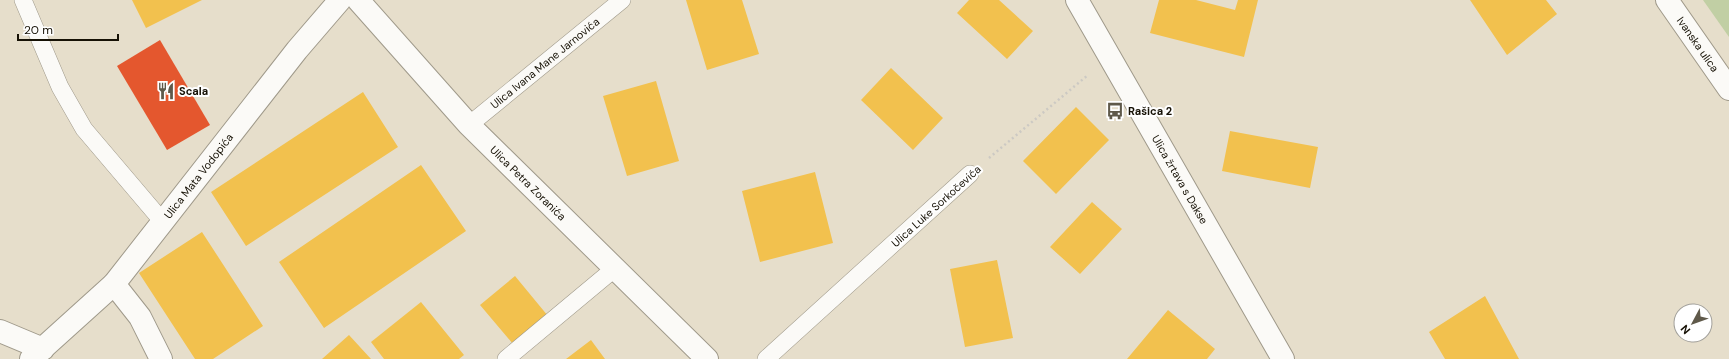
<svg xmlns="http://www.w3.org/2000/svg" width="1729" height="359" viewBox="0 0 1729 359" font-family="'DM Sans',sans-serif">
<rect width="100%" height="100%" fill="#e6decb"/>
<path fill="#c1cfa4" d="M1703 0H1729V37Z"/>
<path fill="#f2c14e" d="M132 0H202L146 28Z
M686 0H742L759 54 707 70Z
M969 0H999L1033 31 1007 59 957 13Z
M1159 0H1196L1235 10 1238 0H1258L1244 57 1150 33Z
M1470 0H1546L1557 14 1507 55Z
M891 68 943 118 913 150 861 100Z
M656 81 679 161 627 176 603 96Z
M363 92 398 147 246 246 211 192Z
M1076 107 1109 140 1056 194 1023 161Z
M1230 131 1318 147 1310 188 1222 171Z
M421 165 466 231 324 328 279 262Z
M815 172 833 243 760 262 742 191Z
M1092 202 1122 229 1080 274 1050 247Z
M202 232 263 326 213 359H195L139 273Z
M997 260 1013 338 965 347 950 269Z
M515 276 548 316 513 344 480 305Z
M1485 296 1519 359H1445L1429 332Z
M421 302 464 355 459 359H384L371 342Z
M1168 310 1215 349 1207 359H1127Z
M349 335 371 359H322Z
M591 340 605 359H566Z"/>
<path fill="#e4572e" d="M160 40 210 125 167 150 117 66Z"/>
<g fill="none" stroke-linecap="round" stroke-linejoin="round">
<g stroke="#9f998a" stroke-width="18">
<g id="lane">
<path d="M23 0 60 87 84 129 163 222"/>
<path id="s1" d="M469 125 622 0"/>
<path d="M506 359 614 269"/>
<path d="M766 359 970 174"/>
</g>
</g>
<g stroke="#9f998a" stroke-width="24">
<g id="street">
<path id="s2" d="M358 0 469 125 707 359"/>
<path id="s3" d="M1077 0 1283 359"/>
<path id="s4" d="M1667 0 1729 89"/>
<path d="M114 284 140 317 161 359"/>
<path d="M0 331 43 349"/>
<path id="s5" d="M31 359 114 284 297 50 340 0"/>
</g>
</g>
<path stroke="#ccc9c3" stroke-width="2.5" stroke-dasharray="2 3" stroke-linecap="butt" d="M989 158 1088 75"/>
<use href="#lane" stroke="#fbfaf7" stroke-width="17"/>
<use href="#street" stroke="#fbfaf7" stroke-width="22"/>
</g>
<defs>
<g id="restaurant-bare" transform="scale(1.38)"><path d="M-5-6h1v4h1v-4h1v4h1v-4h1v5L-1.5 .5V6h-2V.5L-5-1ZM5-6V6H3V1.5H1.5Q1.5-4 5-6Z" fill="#5f594a" stroke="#fff" stroke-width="2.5" paint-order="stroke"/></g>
<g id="bus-bare" transform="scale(1.38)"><path d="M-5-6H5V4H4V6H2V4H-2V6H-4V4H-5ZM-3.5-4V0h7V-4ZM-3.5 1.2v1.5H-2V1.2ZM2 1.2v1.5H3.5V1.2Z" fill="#5f594a" stroke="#fff" stroke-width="2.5" paint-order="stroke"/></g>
</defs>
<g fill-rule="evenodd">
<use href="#restaurant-bare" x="166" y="91"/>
<use href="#bus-bare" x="1115" y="111"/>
</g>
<g text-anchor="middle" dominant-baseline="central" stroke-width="4" stroke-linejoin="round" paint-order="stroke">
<g font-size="11" fill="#161105" stroke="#fff">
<text stroke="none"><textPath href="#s4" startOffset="54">Ivanska ulica</textPath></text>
<text stroke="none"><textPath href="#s1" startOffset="98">Ulica Ivana Mane Jarnovića</textPath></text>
<text stroke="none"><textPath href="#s5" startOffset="249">Ulica Mata Vodopića</textPath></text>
<text stroke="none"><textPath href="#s3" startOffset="207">Ulica žrtava s Dakse</textPath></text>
<text stroke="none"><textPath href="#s2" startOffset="250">Ulica Petra Zoranića</textPath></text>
<text transform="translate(936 206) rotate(-42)">Ulica Luke Sorkočevića</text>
</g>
<g font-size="11" font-weight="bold" fill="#161105" stroke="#fff" text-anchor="start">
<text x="179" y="91">Scala</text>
<text x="1128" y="111">Rašica 2</text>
</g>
</g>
<g transform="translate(1693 323) rotate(229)"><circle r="19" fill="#ffffff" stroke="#a2a09b"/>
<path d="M0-3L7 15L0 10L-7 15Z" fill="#5f594a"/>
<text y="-6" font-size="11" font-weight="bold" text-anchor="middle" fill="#161105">N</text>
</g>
<path d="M18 34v6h100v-6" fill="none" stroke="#161105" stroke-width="2"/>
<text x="24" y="34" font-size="12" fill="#161105" stroke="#ffffff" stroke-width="3" paint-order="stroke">20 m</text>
</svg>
